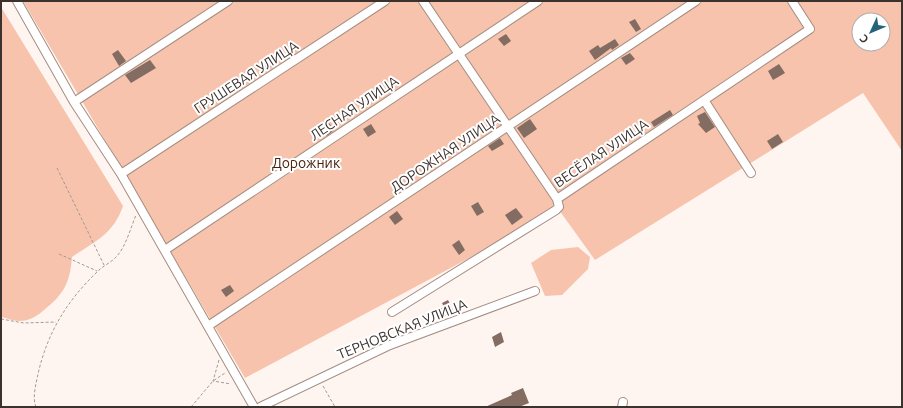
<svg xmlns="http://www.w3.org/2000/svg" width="903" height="408" viewBox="0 0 903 408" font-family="Ubuntu,sans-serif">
<rect width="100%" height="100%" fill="#fff5f0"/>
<path fill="#f7c3ac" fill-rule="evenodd" d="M23 1H902V151L863 93 595 260 559 210 245 378ZM859 20H883V44H859Z
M1 7 123 206C113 235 95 241 72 257 70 283 64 294 44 310 37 316 30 321 19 321 13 321 7 318 1 317Z
M578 247 590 257 588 269 562 295 545 296 531 263 551 250Z"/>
<path fill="#836d63" d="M635 19 641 29 636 32 629 22Z
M506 34 511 41 504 46 498 39Z
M615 39 619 45 612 50 611 48 595 60 589 51 598 45 600 48Z
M118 50 126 61 119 66 112 54Z
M630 53 635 59 626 65 621 58Z
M272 56 277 63 267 70 262 63Z
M150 60 156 68 131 83 125 75Z
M779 64 785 73 773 80 768 71Z
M225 86 230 93 220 100 215 93Z
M670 110 673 115 654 127 651 122Z
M705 112 715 127 706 133 698 124 700 123 697 116Z
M530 119 537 129 524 138 517 128Z
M329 123 334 130 327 136 322 128Z
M371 124 376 132 368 137 363 129Z
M778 134 783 142 772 149 767 141Z
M500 138 504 144 492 151 488 146Z
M478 202 484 212 477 216 471 206Z
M516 208 523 217 512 225 505 215Z
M397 211 403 219 395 225 389 217Z
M459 240 465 250 459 255 452 245Z
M230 285 234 291 226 297 221 290Z
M448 300 454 312 442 317 439 309 444 307 442 303Z
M501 332 504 342 495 347 492 337Z
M523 388 529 403 519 407H485L512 395 511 393Z"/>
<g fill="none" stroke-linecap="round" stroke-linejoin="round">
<g stroke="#a48d82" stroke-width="10">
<path id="minor" d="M17 1 74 102 121 174 254 407
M423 1 557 199
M704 100 751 173
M74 102 228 1
M121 174 385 1
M165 250 538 1
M392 312 556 210 559 207 557 199 810 29 792 1
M208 326 696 1
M260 407 390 345 535 291
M622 407 623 402"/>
</g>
<path stroke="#a39995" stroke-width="1" stroke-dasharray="3 2" stroke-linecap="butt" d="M57 168 104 265
M59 254 97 271
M1 319 24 323 56 322
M219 360 213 381 231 384
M323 386 335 407
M36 407C32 398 36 384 38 374 47 334 66 302 96 273 102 266 111 263 117 256 126 246 131 227 136 215
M191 407 213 381 225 373"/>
<use href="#minor" stroke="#fff" stroke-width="8"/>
</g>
<g text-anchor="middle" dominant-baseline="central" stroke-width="4" stroke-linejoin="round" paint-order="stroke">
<g font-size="14" fill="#3b322e" stroke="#fff">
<text transform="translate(246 77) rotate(-33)">ГРУШЕВАЯ УЛИЦА</text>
<text transform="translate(354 108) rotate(-34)">ЛЕСНАЯ УЛИЦА</text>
<text transform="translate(445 153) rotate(-34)">ДОРОЖНАЯ УЛИЦА</text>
<text transform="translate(601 153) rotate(-34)">ВЕСЁЛАЯ УЛИЦА</text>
<text transform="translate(402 329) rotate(-22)">ТЕРНОВСКАЯ УЛИЦА</text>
</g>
<g font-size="14" fill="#49200a" stroke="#fff">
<text x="306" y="163">Дорожник</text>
</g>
</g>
<rect width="903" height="408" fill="none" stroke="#3b322e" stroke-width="4"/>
<g transform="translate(871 32) rotate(226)"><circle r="19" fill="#ffffff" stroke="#b1adab"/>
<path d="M0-3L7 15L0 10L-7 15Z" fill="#26637a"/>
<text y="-6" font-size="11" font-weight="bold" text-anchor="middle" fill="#3b322e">С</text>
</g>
</svg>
